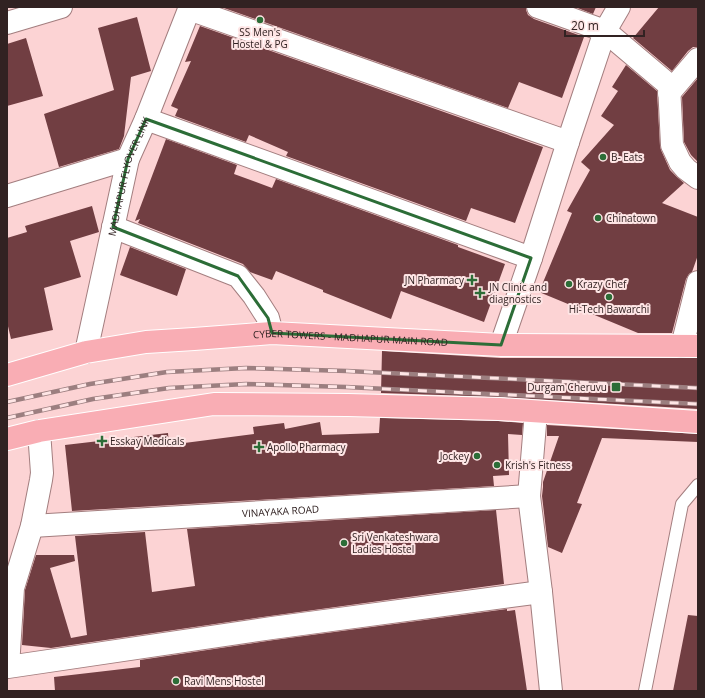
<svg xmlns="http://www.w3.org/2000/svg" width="705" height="698" viewBox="0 0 705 698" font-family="'Open Sans',sans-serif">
<rect width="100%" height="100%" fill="#fcd3d4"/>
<path fill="#713e42" d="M221 7H526V10L528 15 534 19 584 37 562 98 519 82 508 108Z
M575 7H596L593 14Z
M659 7H698V47H693L688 51 672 71 633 38Z
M137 17 151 71 131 77 124 136 119 149 59 167 44 114 114 90 98 28Z
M200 26 543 147 515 223 471 208 466 221 286 156 288 152 249 135 246 142 175 116 178 109 171 106 191 61 185 62Z
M26 38 43 96 7 106V44Z
M626 65 657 91 660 146 661 150 670 170 677 177 684 183 662 203 698 217V255L692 272 689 274 686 279 672 333H638L539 292 572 213 567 211 590 170 581 162 614 125 601 116 618 91 612 87Z
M698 78V162L691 155 684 142 682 97Z
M166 139 237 165 234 174 272 188 276 179 458 245V247L505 264 484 322 401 291 391 319 323 292V290L276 271 272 280 250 272 243 264 138 223 140 219 135 221Z
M92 206 99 232 70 241 81 277 44 288 53 330 11 339 7 322V238L27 232 25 226Z
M130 247 186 269 177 296 120 275Z
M382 351 501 358H698V409L500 397 381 393Z
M380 418 498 421 523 423 522 435 508 434 509 475 493 476 494 486 72 511 65 445 168 433 169 445 254 434 253 427 284 423 285 429 320 422 322 435 379 433Z
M547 425 698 434V442L602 438 577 503 582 504 562 553 548 547 542 496 543 487V482L559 436H547Z
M496 510 504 584 270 616 51 648 22 645 25 590 36 555H74L75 561 50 568 71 638 87 635 75 536 145 532 152 592 195 586 187 529Z
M507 609V611L515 610 527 691H55L54 677 140 667V660L274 640Z
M688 615 698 616V691H673Z"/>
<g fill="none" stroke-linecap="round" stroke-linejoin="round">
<g stroke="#a37e7f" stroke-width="14">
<path id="lane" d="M645 691 682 504 698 485"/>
</g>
<g stroke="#a37e7f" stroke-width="24">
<g id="street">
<path d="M538 7 605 31 669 85 672 145 680 162 686 169 698 178"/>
<path d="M189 9 568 142"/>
<path d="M7 23 61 7"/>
<path d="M669 93 698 59"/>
<path d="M146 119 531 258"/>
<path d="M7 196 128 159"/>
<path d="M113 227 238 276 254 296 268 318 272 333"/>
<path d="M501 345 531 258 568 142 605 31 619 7"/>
<path d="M682 346 698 282"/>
<path id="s1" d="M86 352 128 159 146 119 190 7"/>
<path d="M536 412 529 496 541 592 551 691"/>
<path d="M39 431 42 473 41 480 32 526 13 588 8 667 272 628 541 592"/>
<path id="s2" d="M32 526 529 496"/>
</g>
</g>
<g stroke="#fff" stroke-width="24">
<g id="primary">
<path id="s3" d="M7 375 86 352 146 342 194 339 272 333 501 345 698 346"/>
<path d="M7 439 39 431 214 404 348 405 499 409 698 422"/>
</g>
</g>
<use href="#lane" stroke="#fff" stroke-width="12"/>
<use href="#street" stroke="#fff" stroke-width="22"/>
<use href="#primary" stroke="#f9adb4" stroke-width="22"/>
<g stroke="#9c7f80" stroke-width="4.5">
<path id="rail" d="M7 402 90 384 167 372 246 368 347 371 698 388
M7 418 93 399 169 388 246 384 346 387 698 404"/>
</g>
<use href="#rail" stroke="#fee5e5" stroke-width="3" stroke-dasharray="9" stroke-linecap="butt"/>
</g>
<path fill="none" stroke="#2c6d37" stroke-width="3" stroke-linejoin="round" d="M146 119 531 258 501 345 272 333 268 318 238 276 113 227 128 159Z"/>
<g fill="#2c6d37" stroke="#fee5e5" stroke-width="1.5">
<circle cx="260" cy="20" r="4"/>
<circle cx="603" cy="157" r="4"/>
<circle cx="598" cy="218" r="4"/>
<path d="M470 274h4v4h4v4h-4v4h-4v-4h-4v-4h4z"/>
<circle cx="569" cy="284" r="4"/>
<path d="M478 287h4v4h4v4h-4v4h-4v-4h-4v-4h4z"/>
<circle cx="609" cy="297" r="4"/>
<rect x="611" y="382" width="10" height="10" rx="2"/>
<path d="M100 435h4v4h4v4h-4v4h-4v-4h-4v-4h4z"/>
<path d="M257 441h4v4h4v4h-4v4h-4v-4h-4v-4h4z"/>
<circle cx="477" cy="456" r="4"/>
<circle cx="497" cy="465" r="4"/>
<circle cx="344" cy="543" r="4"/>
<circle cx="176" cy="681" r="4"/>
</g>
<g text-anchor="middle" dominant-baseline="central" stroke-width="4" stroke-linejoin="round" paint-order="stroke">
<g font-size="10" fill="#312222" stroke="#fee5e5" text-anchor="start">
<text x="260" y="32" text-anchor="middle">SS Men's<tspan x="260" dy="12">Hostel &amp; PG</tspan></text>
<text x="611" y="157">B- Eats</text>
<text x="606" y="218">Chinatown</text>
<text x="464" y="280" text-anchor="end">JN Pharmacy</text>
<text x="577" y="284">Krazy Chef</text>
<text x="489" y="287">JN Clinic and<tspan x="489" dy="12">diagnostics</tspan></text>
<text x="609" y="309" text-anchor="middle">Hi-Tech Bawarchi</text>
<text x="607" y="387" text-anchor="end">Durgam Cheruvu</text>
<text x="110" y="441">Esskay Medicals</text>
<text x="267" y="447">Apollo Pharmacy</text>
<text x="469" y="456" text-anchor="end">Jockey</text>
<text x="505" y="465">Krish's Fitness</text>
<text x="352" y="537">Sri Venkateshwara<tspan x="352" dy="12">Ladies Hostel</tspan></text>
<text x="184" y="681">Ravi Mens Hostel</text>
</g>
<g font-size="10" fill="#312222" stroke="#fee5e5">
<text stroke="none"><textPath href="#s1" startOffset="181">MADHAPUR FLYOVER LINK</textPath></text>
<text stroke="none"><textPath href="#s3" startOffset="348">CYBER TOWERS - MADHAPUR MAIN ROAD</textPath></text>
<text stroke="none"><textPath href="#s2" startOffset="249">VINAYAKA ROAD</textPath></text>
</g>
</g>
<rect width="705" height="698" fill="none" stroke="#312222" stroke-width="16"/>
<path d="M565 30v6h79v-6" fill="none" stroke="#312222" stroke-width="2"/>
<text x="571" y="30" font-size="12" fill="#312222" stroke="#fee5e5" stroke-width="3" paint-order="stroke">20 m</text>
</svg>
